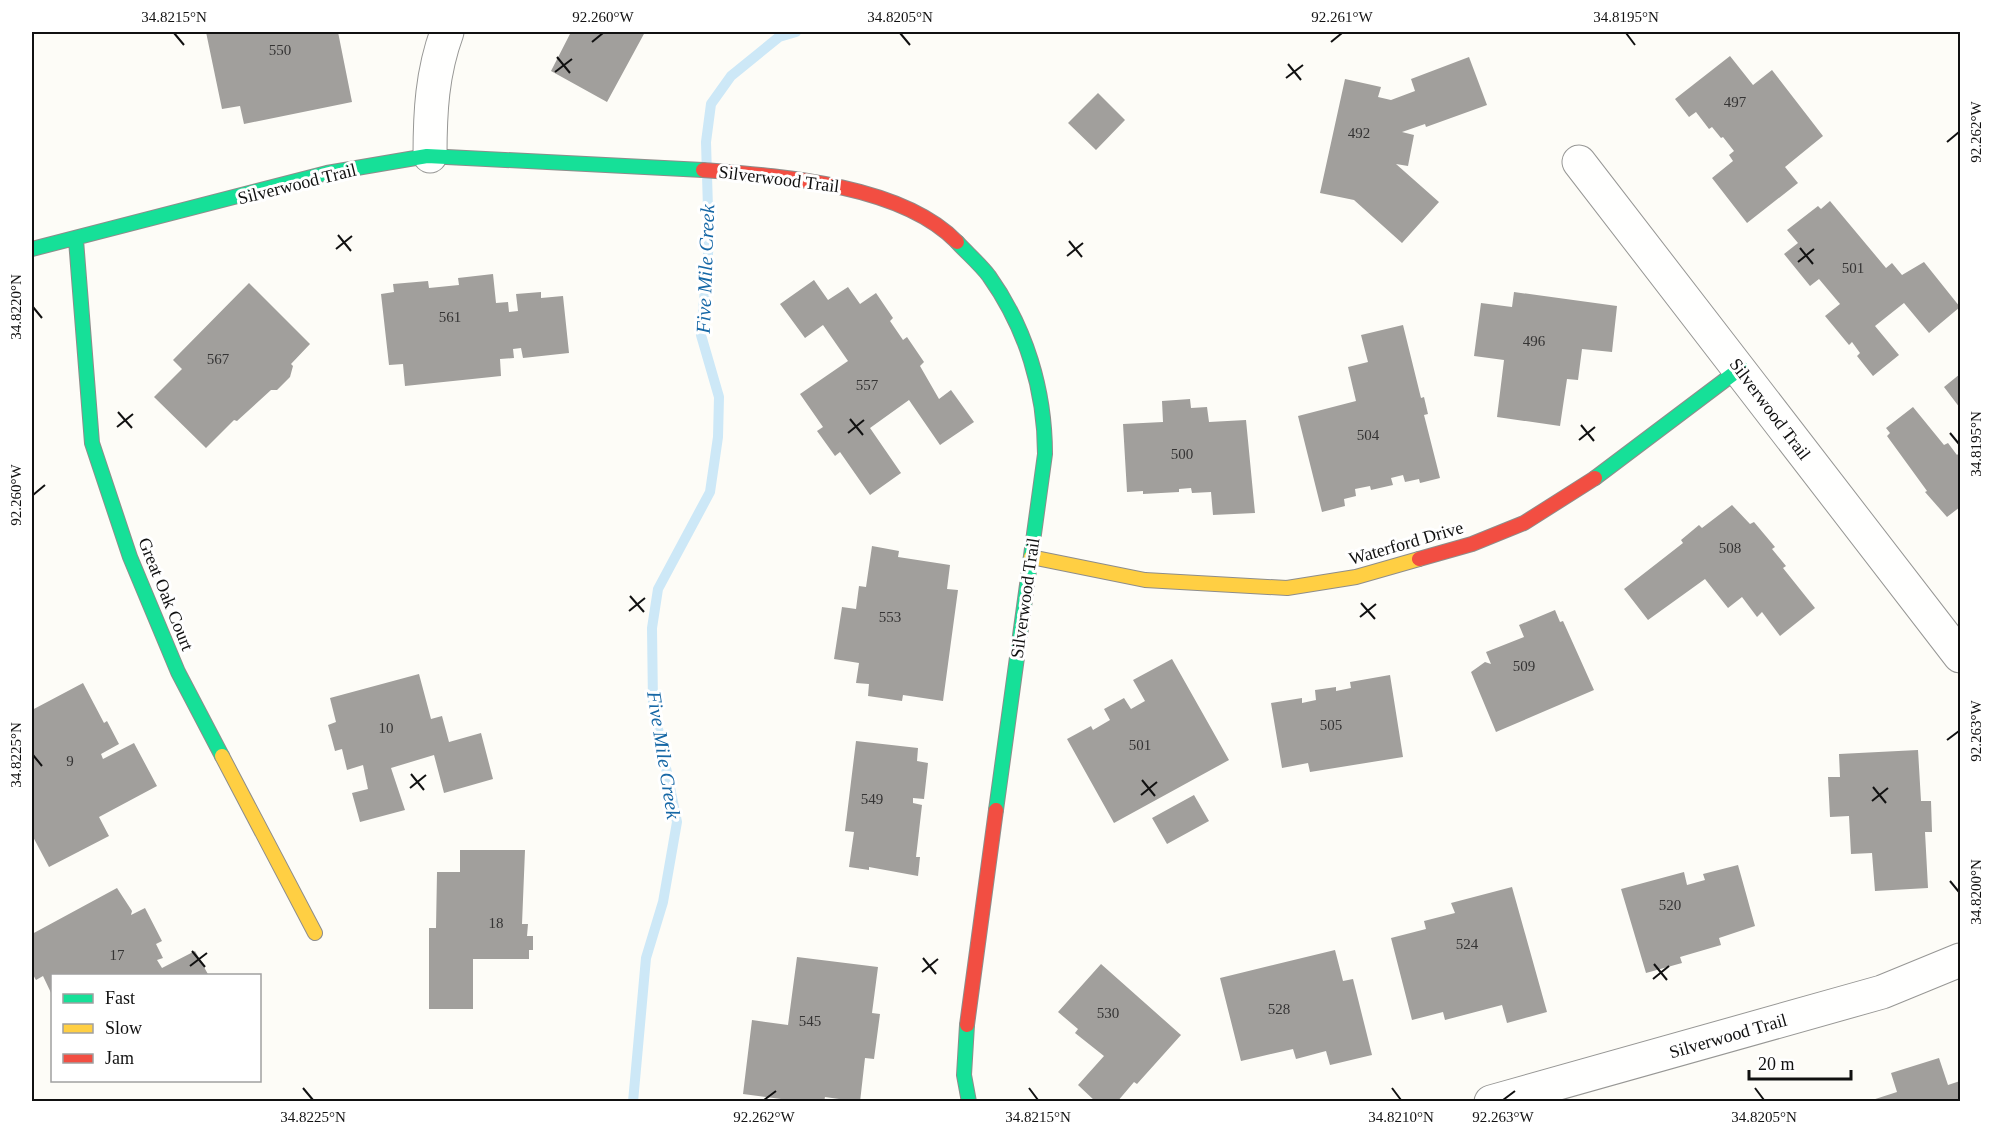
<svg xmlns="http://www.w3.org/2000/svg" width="1992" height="1133" viewBox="0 0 1992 1133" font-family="Georgia,serif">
<rect width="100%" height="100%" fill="#fdfcf7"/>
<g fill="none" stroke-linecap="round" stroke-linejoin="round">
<path stroke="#cde8f7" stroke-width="10" d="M633 1102 646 958 663 902 677 822 653 704 652 628 658 589 710 492 718 437 719 397 701 335 709 242 706 142 711 104 731 76 779 37 796 32"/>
</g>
<path fill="#a19f9c" d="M206 32H338L352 102 244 124 240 106 222 109Z
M571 32H645L607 102 551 71Z
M1730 56 1753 85 1772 70 1823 136 1785 167 1798 183 1747 223 1712 178 1733 161 1729 155 1734 151 1723 137 1721 138 1712 127 1709 129 1696 112 1689 117 1675 99Z
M1469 57 1487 105 1426 127 1425 124 1402 132 1414 135 1408 166 1396 164 1439 202 1402 243 1354 200 1320 193 1345 79 1381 87 1378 97 1391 100 1415 91 1411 79Z
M1098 93 1125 120 1096 150 1068 123Z
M1830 201 1886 268 1892 263 1902 275 1924 262 1960 307 1929 333 1904 303 1875 326 1899 355 1873 376 1857 356 1860 353 1852 342 1849 345 1825 316 1840 304 1819 279 1810 286 1784 254 1798 243 1787 230 1818 206 1821 209Z
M493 274 496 303 508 302 509 312 518 311 516 294 541 292V298L563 296 569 353 523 358 521 348 513 349 514 358 500 359 501 376 405 386 403 364 389 365 381 294 394 292 393 284 428 281 429 288 459 285 458 278Z
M814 280 828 300 848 287 860 304 876 293 893 318 890 321 903 340 907 337 924 362 920 366 939 399 951 390 974 422 940 445 909 400 870 428 901 473 870 495 840 452 835 456 817 431 823 427 800 394 848 361 823 325 805 338 780 304Z
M249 283 310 344 291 364 293 366 290 377 277 390H271L237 421 234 420 206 448 154 397 182 369 173 360Z
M1514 292 1617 306 1612 352 1582 349 1578 380 1567 379 1560 426 1497 417 1504 360 1474 356 1481 303 1512 307Z
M1403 325 1421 398 1424 397 1428 414 1424 415 1440 478 1420 483 1419 479 1405 482 1403 475 1391 478 1393 485 1371 490 1370 486 1355 489 1356 496 1344 499 1345 506 1322 512 1298 416 1356 401 1348 367 1368 362 1361 335Z
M1960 374V408L1944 387Z
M1190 399 1191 408 1207 407 1209 422 1246 420 1255 513 1213 515 1211 492 1192 493 1191 488 1179 489V492L1143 494V491L1127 492 1123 424 1163 422 1162 401Z
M1913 407 1944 445 1948 443 1957 455 1960 452V507L1947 517 1925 492 1927 491 1887 436 1890 433 1886 428Z
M1732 505 1750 524 1754 522 1775 547 1772 549 1786 566 1783 568 1815 608 1780 636 1762 612 1757 617 1742 597 1728 608 1705 579 1648 620 1624 589 1683 543 1681 540 1699 525 1702 528Z
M872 546 899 551 898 557 950 565 947 589 958 590 943 701 903 695 902 701 868 696 869 684 856 683 859 663 834 659 842 607 856 609 859 586 866 587Z
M1555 610 1560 622 1563 621 1594 690 1496 732 1471 672 1485 662 1491 664 1486 652 1524 637 1519 625Z
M1172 659 1229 760 1114 823 1067 739 1091 726 1093 730 1110 720 1104 709 1124 698 1131 709 1145 701 1133 680Z
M419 674 431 719 442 716 449 742 481 733 493 779 444 793 434 755 391 768 405 810 360 822 352 793 368 789 363 765 347 770 342 749 335 751 328 725 336 722 330 698Z
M1390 675 1403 757 1310 772 1308 763 1282 768 1271 703 1302 698V703L1316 700 1315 690 1336 687V691L1351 688 1350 682Z
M83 683 104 723 107 721 119 744 101 754 103 759 134 743 157 786 99 817 109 836 49 867 32 835V710Z
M856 741 918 748 917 761 928 763 924 799 913 798V803L922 805 916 857H920L918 876 869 867V870L849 867 854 832 845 831Z
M1918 750 1921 801H1931L1932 832H1925L1928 888 1875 891 1872 853 1851 854 1849 816 1830 817 1828 777H1840L1839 754Z
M1194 795 1209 821 1167 844 1152 818Z
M460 850H525L522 924H528L527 936H533V950H529V959H473V1009H429V928H436L437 872H460Z
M1738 865 1755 926 1719 938 1721 945 1680 957 1682 963 1646 973 1621 889 1684 872 1687 885 1705 880 1703 874Z
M1512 887 1547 1012 1507 1023 1502 1005 1445 1020 1443 1012 1412 1020 1391 938 1426 929 1424 921 1455 913 1451 903Z
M117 888 132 911 131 915 145 908 162 941 156 944 163 958 157 960 162 968 195 951 209 976H52V995L43 976 36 980 32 973V934Z
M1335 950 1343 981 1353 979 1372 1055 1330 1065 1326 1051 1296 1059 1293 1049 1241 1061 1220 978Z
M797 957 878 967 872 1013 880 1014 874 1059 865 1058 860 1102 825 1097 824 1102H804L743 1094 752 1020 788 1025Z
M1101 964 1181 1035 1137 1084 1134 1082 1117 1102H1096L1078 1085 1104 1056 1075 1033 1078 1029 1058 1012Z
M1939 1058 1948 1085 1960 1081V1102H1866L1897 1092 1891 1073Z"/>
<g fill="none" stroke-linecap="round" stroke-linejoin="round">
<g stroke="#979795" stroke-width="35">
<path id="street" d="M430 156C430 112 432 73 447 32
M1579 162 1960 656
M1491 1102 1882 992 1960 960"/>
</g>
<g stroke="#8e8d8b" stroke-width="16">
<path id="fast" d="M76 240 92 443 130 557 178 672 222 756
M957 242C967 253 980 264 989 276 1026 328 1045 390 1045 454L996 810
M32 249 327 173 427 156 703 170
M1595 478 1741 368
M967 1025 964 1075 969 1102"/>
</g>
<g stroke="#8e8d8b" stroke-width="16">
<path id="slow" d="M1031 557 1145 580 1287 588 1356 577 1419 559
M222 756 315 933"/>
</g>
<g stroke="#8e8d8b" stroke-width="16">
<path id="jam" d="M703 170C779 176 901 184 957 242
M1419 559 1472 544 1524 523 1595 478
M967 1025 996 810"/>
</g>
<use href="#street" stroke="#fffffe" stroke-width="33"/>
<use href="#fast" stroke="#16e098" stroke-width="14"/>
<use href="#slow" stroke="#ffcf43" stroke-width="14"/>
<use href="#jam" stroke="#f24e42" stroke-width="14"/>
</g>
<path fill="none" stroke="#111" stroke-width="2" d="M174 33 184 45M900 33 910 45M1626 33 1635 45M592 42 603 33M1331 42 1342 33M557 57 570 73M1288 64 1301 80M555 72 572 59M1286 78 1303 65M1947 142 1959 132M338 235 351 251M1069 241 1082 257M1800 248 1813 264M336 249 352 236M1067 256 1083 243M1798 262 1814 249M33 307 42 318M118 412 132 428M850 419 863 435M1581 425 1594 441M117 427 133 414M848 433 864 420M1950 433 1959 444M1579 440 1595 427M33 495 45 485M630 596 644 612M1361 603 1375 619M629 611 645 598M1360 617 1376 604M1947 740 1959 731M33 755 42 766M411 774 424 790M1142 780 1155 796M1873 787 1886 803M410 788 426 775M1141 795 1157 782M1872 801 1888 788M1950 881 1959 892M192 951 205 967M923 958 936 974M1654 964 1667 980M190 966 207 953M922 972 938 959M1653 979 1669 966M303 1088 313 1100M1029 1088 1038 1100M1392 1088 1401 1100M1755 1088 1764 1100M764 1100 776 1091M1503 1100 1515 1091"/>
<g text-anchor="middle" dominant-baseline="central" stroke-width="6" stroke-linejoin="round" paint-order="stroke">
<g font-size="15" fill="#353434">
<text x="280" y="50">550</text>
<text x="1735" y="102">497</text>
<text x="1359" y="133">492</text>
<text x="1853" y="268">501</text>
<text x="450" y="317">561</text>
<text x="1534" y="341">496</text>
<text x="218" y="359">567</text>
<text x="867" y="385">557</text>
<text x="1368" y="435">504</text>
<text x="1182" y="454">500</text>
<text x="1730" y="548">508</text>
<text x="890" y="617">553</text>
<text x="1524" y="666">509</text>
<text x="1331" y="725">505</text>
<text x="386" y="728">10</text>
<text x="1140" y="745">501</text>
<text x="70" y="761">9</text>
<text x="872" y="799">549</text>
<text x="1670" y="905">520</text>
<text x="496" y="923">18</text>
<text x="1467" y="944">524</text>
<text x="117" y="955">17</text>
<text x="1279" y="1009">528</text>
<text x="1108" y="1013">530</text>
<text x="810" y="1021">545</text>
</g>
<g font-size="18" fill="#111" stroke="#fff">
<text transform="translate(779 179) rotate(7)">Silverwood Trail</text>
<text transform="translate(297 184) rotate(-14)">Silverwood Trail</text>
<text transform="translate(1770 409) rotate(53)">Silverwood Trail</text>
<text transform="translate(1406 543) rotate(-16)">Waterford Drive</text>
<text transform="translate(166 594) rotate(68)">Great Oak Court</text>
<text transform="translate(1025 598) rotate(-82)">Silverwood Trail</text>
<text transform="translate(1728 1036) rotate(-16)">Silverwood Trail</text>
</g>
<g font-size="20" font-style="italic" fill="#1768a6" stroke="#fff">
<text transform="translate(705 269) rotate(-88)">Five Mile Creek</text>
<text transform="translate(664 755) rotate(81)">Five Mile Creek</text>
</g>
</g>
<rect width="1992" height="1133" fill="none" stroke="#ffffff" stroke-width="66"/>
<rect x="51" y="974" width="210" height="108" fill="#ffffff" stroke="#a0a0a0" stroke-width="1.5"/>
<rect x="63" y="994" width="30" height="9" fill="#16e098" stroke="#a0a0a0" stroke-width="1.5"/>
<text x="105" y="1004" font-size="18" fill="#111111">Fast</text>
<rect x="63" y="1024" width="30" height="9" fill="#ffcf43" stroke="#a0a0a0" stroke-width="1.5"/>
<text x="105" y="1034" font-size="18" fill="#111111">Slow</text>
<rect x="63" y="1054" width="30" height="9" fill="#f24e42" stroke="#a0a0a0" stroke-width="1.5"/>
<text x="105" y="1064" font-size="18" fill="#111111">Jam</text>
<path d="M1749 1070v9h102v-9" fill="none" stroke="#111111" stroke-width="3"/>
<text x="1758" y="1070" font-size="18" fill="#111111" stroke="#ffffff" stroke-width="4.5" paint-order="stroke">20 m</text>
<rect x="33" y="33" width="1926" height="1067" fill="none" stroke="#111" stroke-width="2"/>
<g font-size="15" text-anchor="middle" fill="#111">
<text x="174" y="22">34.8215°N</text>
<text x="603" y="22">92.260°W</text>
<text x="900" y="22">34.8205°N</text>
<text x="1342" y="22">92.261°W</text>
<text x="1626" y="22">34.8195°N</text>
<text transform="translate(1976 132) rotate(-90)" y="5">92.262°W</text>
<text transform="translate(16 307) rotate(-90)" y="5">34.8220°N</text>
<text transform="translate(1976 444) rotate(-90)" y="5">34.8195°N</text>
<text transform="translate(16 495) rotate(-90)" y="5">92.260°W</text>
<text transform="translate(1976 731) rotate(-90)" y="5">92.263°W</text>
<text transform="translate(16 755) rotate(-90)" y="5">34.8225°N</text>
<text transform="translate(1976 892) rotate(-90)" y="5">34.8200°N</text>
<text x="313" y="1122">34.8225°N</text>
<text x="764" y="1122">92.262°W</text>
<text x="1038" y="1122">34.8215°N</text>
<text x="1401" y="1122">34.8210°N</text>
<text x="1503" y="1122">92.263°W</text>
<text x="1764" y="1122">34.8205°N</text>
</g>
</svg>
